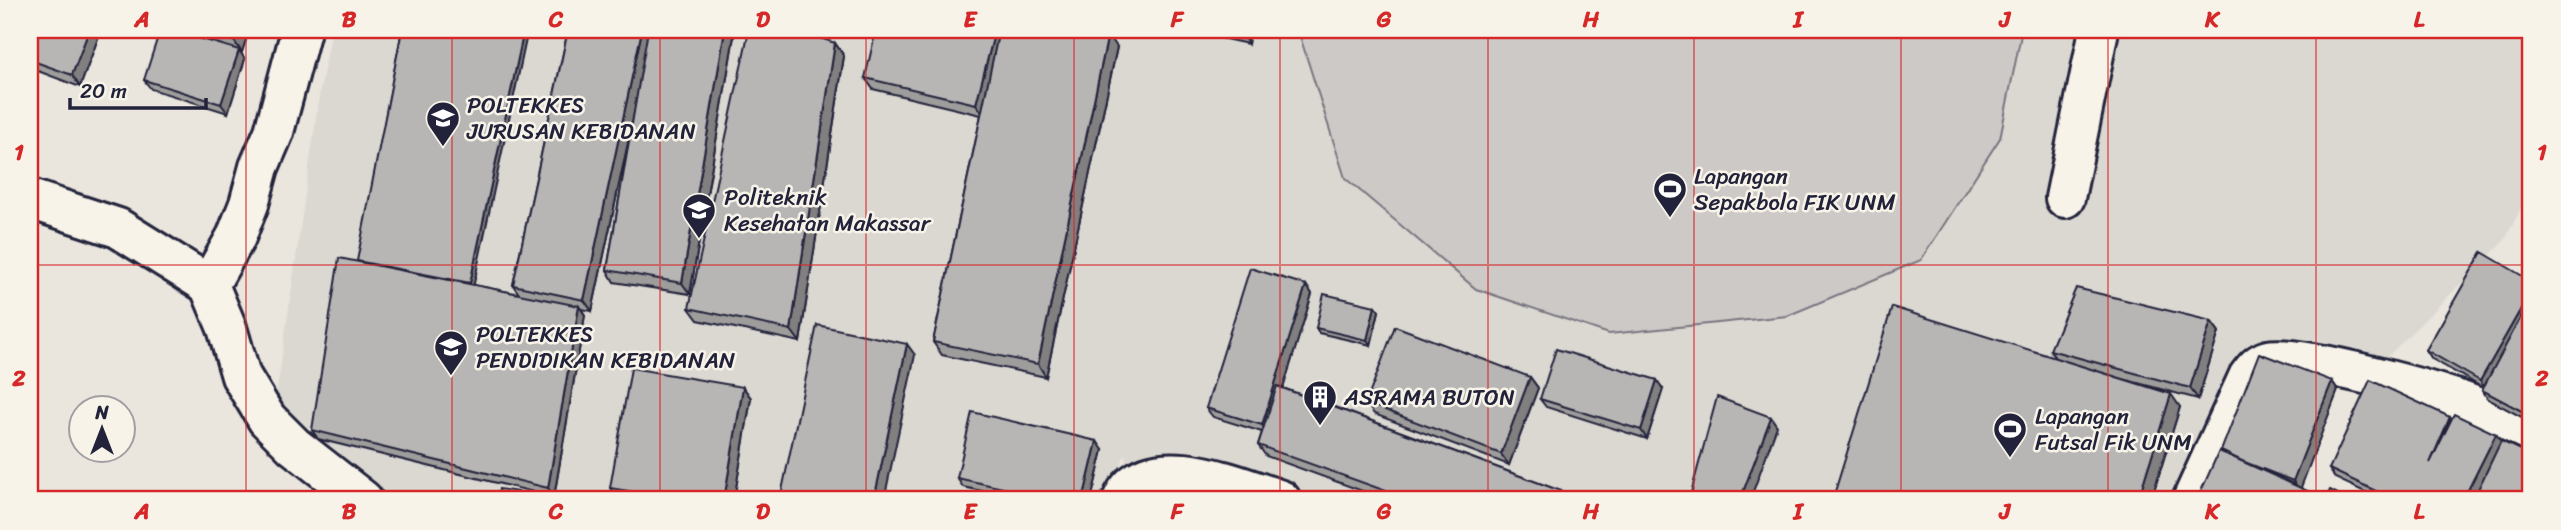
<svg xmlns="http://www.w3.org/2000/svg" width="2561" height="530" viewBox="0 0 2561 530" font-family="Sriracha,sans-serif">
<rect width="100%" height="100%" fill="#eae6de"/>
<filter id="ink" filterUnits="userSpaceOnUse"><feTurbulence type="fractalNoise" baseFrequency=".0143" numOctaves="2"/><feDisplacementMap in="SourceGraphic" scale="14" xChannelSelector="R" yChannelSelector="G"/><feConvolveMatrix kernelMatrix="1 2 1 2 8 2 1 2 1" color-interpolation-filters="sRGB"/></filter>
<g filter="url(#ink)">
<path fill="#dbd8d2" d="M332 30H2531V188L2505 240 2365 379 2330 368 2183 500H1299L1128 485 1125 454 1108 500H392L349 462 293 432 275 404 320 90Z"/>
<path fill="#cdc9c6" stroke="#787680" stroke-width="2" d="M1298 30H2022L2000 138 1921 260 1787 316 1609 334 1476 289 1345 178Z"/>
<g fill="none" stroke-linecap="round" stroke-linejoin="round">
<g stroke="#22223b" stroke-width="44">
<path id="street" d="M2065 198 2099 30
M1122 500C1146 445 1241 487 1281 500
M2192 500 2248 377C2254 369 2258 363 2268 360 2300 353 2437 392 2472 405 2492 413 2512 423 2531 432"/>
</g>
<g stroke="#22223b" stroke-width="44">
<path id="secondary" d="M30 199 118 228 209 285
M209 285 227 328 241 376 267 419 294 446 363 500
M209 285 236 237 249 204 259 167 274 132 301 30"/>
</g>
<use href="#street" stroke="#f7f3e8" stroke-width="38"/>
<use href="#secondary" stroke="#f7f3e8" stroke-width="38"/>
</g>
<path fill="#9e9d9c" stroke="#22223b" stroke-width="2" d="M30 30H101L80 87 30 68Z
M177 30H249L242 52 239 51 245 59 228 113 151 89 144 80 179 32Z
M402 30 474 285 519 294 513 285 568 30H729L734 36 690 294 614 282 607 270 632 124 592 311 581 309 585 315 554 497 318 439 312 430 358 261Z
M1184 30H1250L1248 44Z
M835 43 844 56 800 342 698 320 689 308Z
M1117 47 1046 377 942 355 933 342 981 115 873 89 865 78Z
M2531 281V422L2488 399 2482 390 2483 388 2432 359 2426 350Z
M1306 285 1312 294 1283 388 1585 500H1387L1266 456 1258 445 1262 432 1213 417 1206 408Z
M1375 306 1379 311 1371 345 1319 333 1316 328Z
M2211 321 2219 332 2198 399 2115 377 2180 407 2151 500H1835L1833 498 2055 358 2050 350Z
M1530 377 1538 388 1509 465 1374 414 1366 403Z
M2332 381 2338 390 2300 487 2221 451Z
M743 387 751 398 734 500 618 499 610 488Z
M1663 389 1647 439 1546 407 1540 399Z
M2450 417 2451 419 2496 434 2501 441 2531 500H2382L2335 478 2329 469Z
M1103 450 1091 500H1025L963 487 957 478Z"/>
<path fill="#817f7f" stroke="#22223b" stroke-width="2" d="M89 30H101L80 87 72 75Z
M238 30H249L242 52 234 41Z
M524 30H528L473 288 470 283Z
M642 30H652L592 311 584 300Z
M725 30H729L734 36 690 294 682 283Z
M995 30H1006L984 115 976 104Z
M1240 30H1250L1248 44 1240 31Z
M1108 34 1117 47 1046 377 1038 364Z
M835 43 844 56 800 342 791 330Z
M239 50 245 59 228 113 221 104Z
M1306 285 1312 294 1269 434 1262 425Z
M2531 291V311L2486 390 2480 381Z
M579 306 585 315 554 497 548 488Z
M1375 306 1379 311 1371 345 1367 340Z
M2211 321 2219 332 2198 399 2190 388Z
M907 344 915 355 884 500H874Z
M1530 377 1538 388 1509 465 1501 454Z
M1657 380 1663 389 1647 439 1641 430Z
M2332 381 2338 390 2300 490 2293 481Z
M743 387 751 398 734 500H724Z
M2171 394 2180 407 2151 500H2138Z
M1771 417 1777 426 1750 500H1740Z
M2450 417 2456 426 2430 463Z
M2496 434 2502 443 2474 500H2463Z
M1097 441 1103 450 1091 500H1083Z
M2312 493 2317 500H2309Z"/>
<path fill="#b8b6b5" stroke="#22223b" stroke-width="2" d="M30 30H89L72 75 30 60Z
M160 30H172L239 50 221 104 144 80Z
M198 30H238L234 41Z
M402 30H524L470 283 357 261Z
M568 30H642L584 300 513 285Z
M648 30H725L682 283 607 270Z
M749 30H796L835 43 791 330 689 308Z
M876 30H995L976 104 865 78Z
M999 30H1086L1108 34 1038 364 933 342Z
M2482 252 2531 281V291L2480 381 2426 350Z
M339 258 579 306 548 488 312 430Z
M1250 268 1306 285 1262 425 1206 408Z
M2076 288 2211 321 2190 388 2050 350Z
M1324 294 1375 306 1367 340 1316 328Z
M2531 298V416L2482 390Z
M1892 307 2171 394 2138 500H1840L1833 498Z
M817 325 907 344 874 500H780Z
M1395 326 1530 377 1501 454 1366 403Z
M1556 349 1657 380 1641 430 1540 399Z
M2259 353 2332 381 2293 481 2242 461 2221 451Z
M631 368 743 387 724 500H682L610 488Z
M2370 380 2450 417 2430 463 2454 414 2496 434 2463 500H2395L2329 469Z
M1277 386 1585 500H1411L1258 445Z
M1717 397 1771 417 1740 500H1689Z
M972 412 1097 441 1083 500H1058L957 478Z
M2501 441 2531 455V500H2473Z
M2219 451 2312 493 2309 500H2197Z
M499 489 571 500H498Z
M2330 490 2349 500H2325Z"/>
</g>
<path fill="none" stroke="#d62828" stroke-width="2" stroke-opacity="0.55" d="M246 30V500M452 30V500M660 30V500M866 30V500M1074 30V500M1280 30V500M1488 30V500M1694 30V500M1901 30V500M2108 30V500M2316 30V500M30 265H2531"/>
<defs>
<g id="university-pin" transform="scale(1.75)"><path d="M0 17L-7.5 6A9.5 9.5 0 1 1 7.5 6Z" fill="#22223b" stroke="#f7f3e8"/><path d="M0-5L7-2L0 1L-7-2ZM-4 1L0 2.5L4 1V4Q0 6-4 4Z" fill="#fff"/></g>
<g id="stadium-pin" transform="scale(1.75)"><path d="M0 17L-7.5 6A9.5 9.5 0 1 1 7.5 6Z" fill="#22223b" stroke="#f7f3e8"/><path d="M0-5a6.5 5 0 1 0 0 10a6.5 5 0 1 0 0-10ZM-3.5-1.8h7v3.6h-7Z" fill="#fff"/></g>
<g id="building-pin" transform="scale(1.75)"><path d="M0 17L-7.5 6A9.5 9.5 0 1 1 7.5 6Z" fill="#22223b" stroke="#f7f3e8"/><path d="M-4-6H4V6H1V3H-1V6H-4ZM-2.5-4.3h1.7v1.8h-1.7ZM.8-4.3h1.7v1.8H.8ZM-2.5-1h1.7V.8h-1.7ZM.8-1h1.7V.8H.8Z" fill="#fff"/></g>
</defs>
<g fill-rule="evenodd">
<use href="#university-pin" x="443" y="118"/>
<use href="#stadium-pin" x="1670" y="189"/>
<use href="#university-pin" x="699" y="210"/>
<use href="#university-pin" x="451" y="347"/>
<use href="#building-pin" x="1320" y="397"/>
<use href="#stadium-pin" x="2010" y="429"/>
</g>
<g text-anchor="middle" dominant-baseline="central" stroke-width="5" stroke-linejoin="round" paint-order="stroke">
<g font-size="23" fill="#22223b" stroke="#f7f3e8" text-anchor="start">
<text x="467" y="105">POLTEKKES<tspan x="467" dy="26">JURUSAN KEBIDANAN</tspan></text>
<text x="1694" y="176">Lapangan<tspan x="1694" dy="26">Sepakbola FIK UNM</tspan></text>
<text x="724" y="197">Politeknik<tspan x="724" dy="26">Kesehatan Makassar</tspan></text>
<text x="476" y="334">POLTEKKES<tspan x="476" dy="26">PENDIDIKAN KEBIDANAN</tspan></text>
<text x="1344" y="397">ASRAMA BUTON</text>
<text x="2035" y="416">Lapangan<tspan x="2035" dy="26">Futsal Fik UNM</tspan></text>
</g>
</g>
<rect width="2561" height="530" fill="none" stroke="#f7f3e8" stroke-width="77"/>
<g transform="translate(102 429)"><circle r="33" fill="#f7f3e8" stroke="#a29fa3" stroke-width="2"/>
<path d="M0-5L12 26L0 18L-12 26Z" fill="#22223b"/>
<text y="-10" font-size="19" font-weight="bold" text-anchor="middle" fill="#22223b">N</text>
</g>
<path d="M70 98v10h136v-10" fill="none" stroke="#22223b" stroke-width="3.5"/>
<text x="80" y="98" font-size="21" fill="#22223b" stroke="#f7f3e8" stroke-width="5" paint-order="stroke">20 m</text>
<rect x="38" y="38" width="2484" height="453" fill="none" stroke="#d62828" stroke-width="2.5"/>
<g font-size="23" text-anchor="middle" font-weight="bold" fill="#d62828">
<text x="142" y="27">A</text>
<text x="349" y="27">B</text>
<text x="556" y="27">C</text>
<text x="763" y="27">D</text>
<text x="970" y="27">E</text>
<text x="1177" y="27">F</text>
<text x="1384" y="27">G</text>
<text x="1591" y="27">H</text>
<text x="1798" y="27">I</text>
<text x="2005" y="27">J</text>
<text x="2212" y="27">K</text>
<text x="2419" y="27">L</text>
<text x="19" y="160">1</text>
<text x="2542" y="160">1</text>
<text x="19" y="386">2</text>
<text x="2542" y="386">2</text>
<text x="142" y="519">A</text>
<text x="349" y="519">B</text>
<text x="556" y="519">C</text>
<text x="763" y="519">D</text>
<text x="970" y="519">E</text>
<text x="1177" y="519">F</text>
<text x="1384" y="519">G</text>
<text x="1591" y="519">H</text>
<text x="1798" y="519">I</text>
<text x="2005" y="519">J</text>
<text x="2212" y="519">K</text>
<text x="2419" y="519">L</text>
</g>
</svg>
